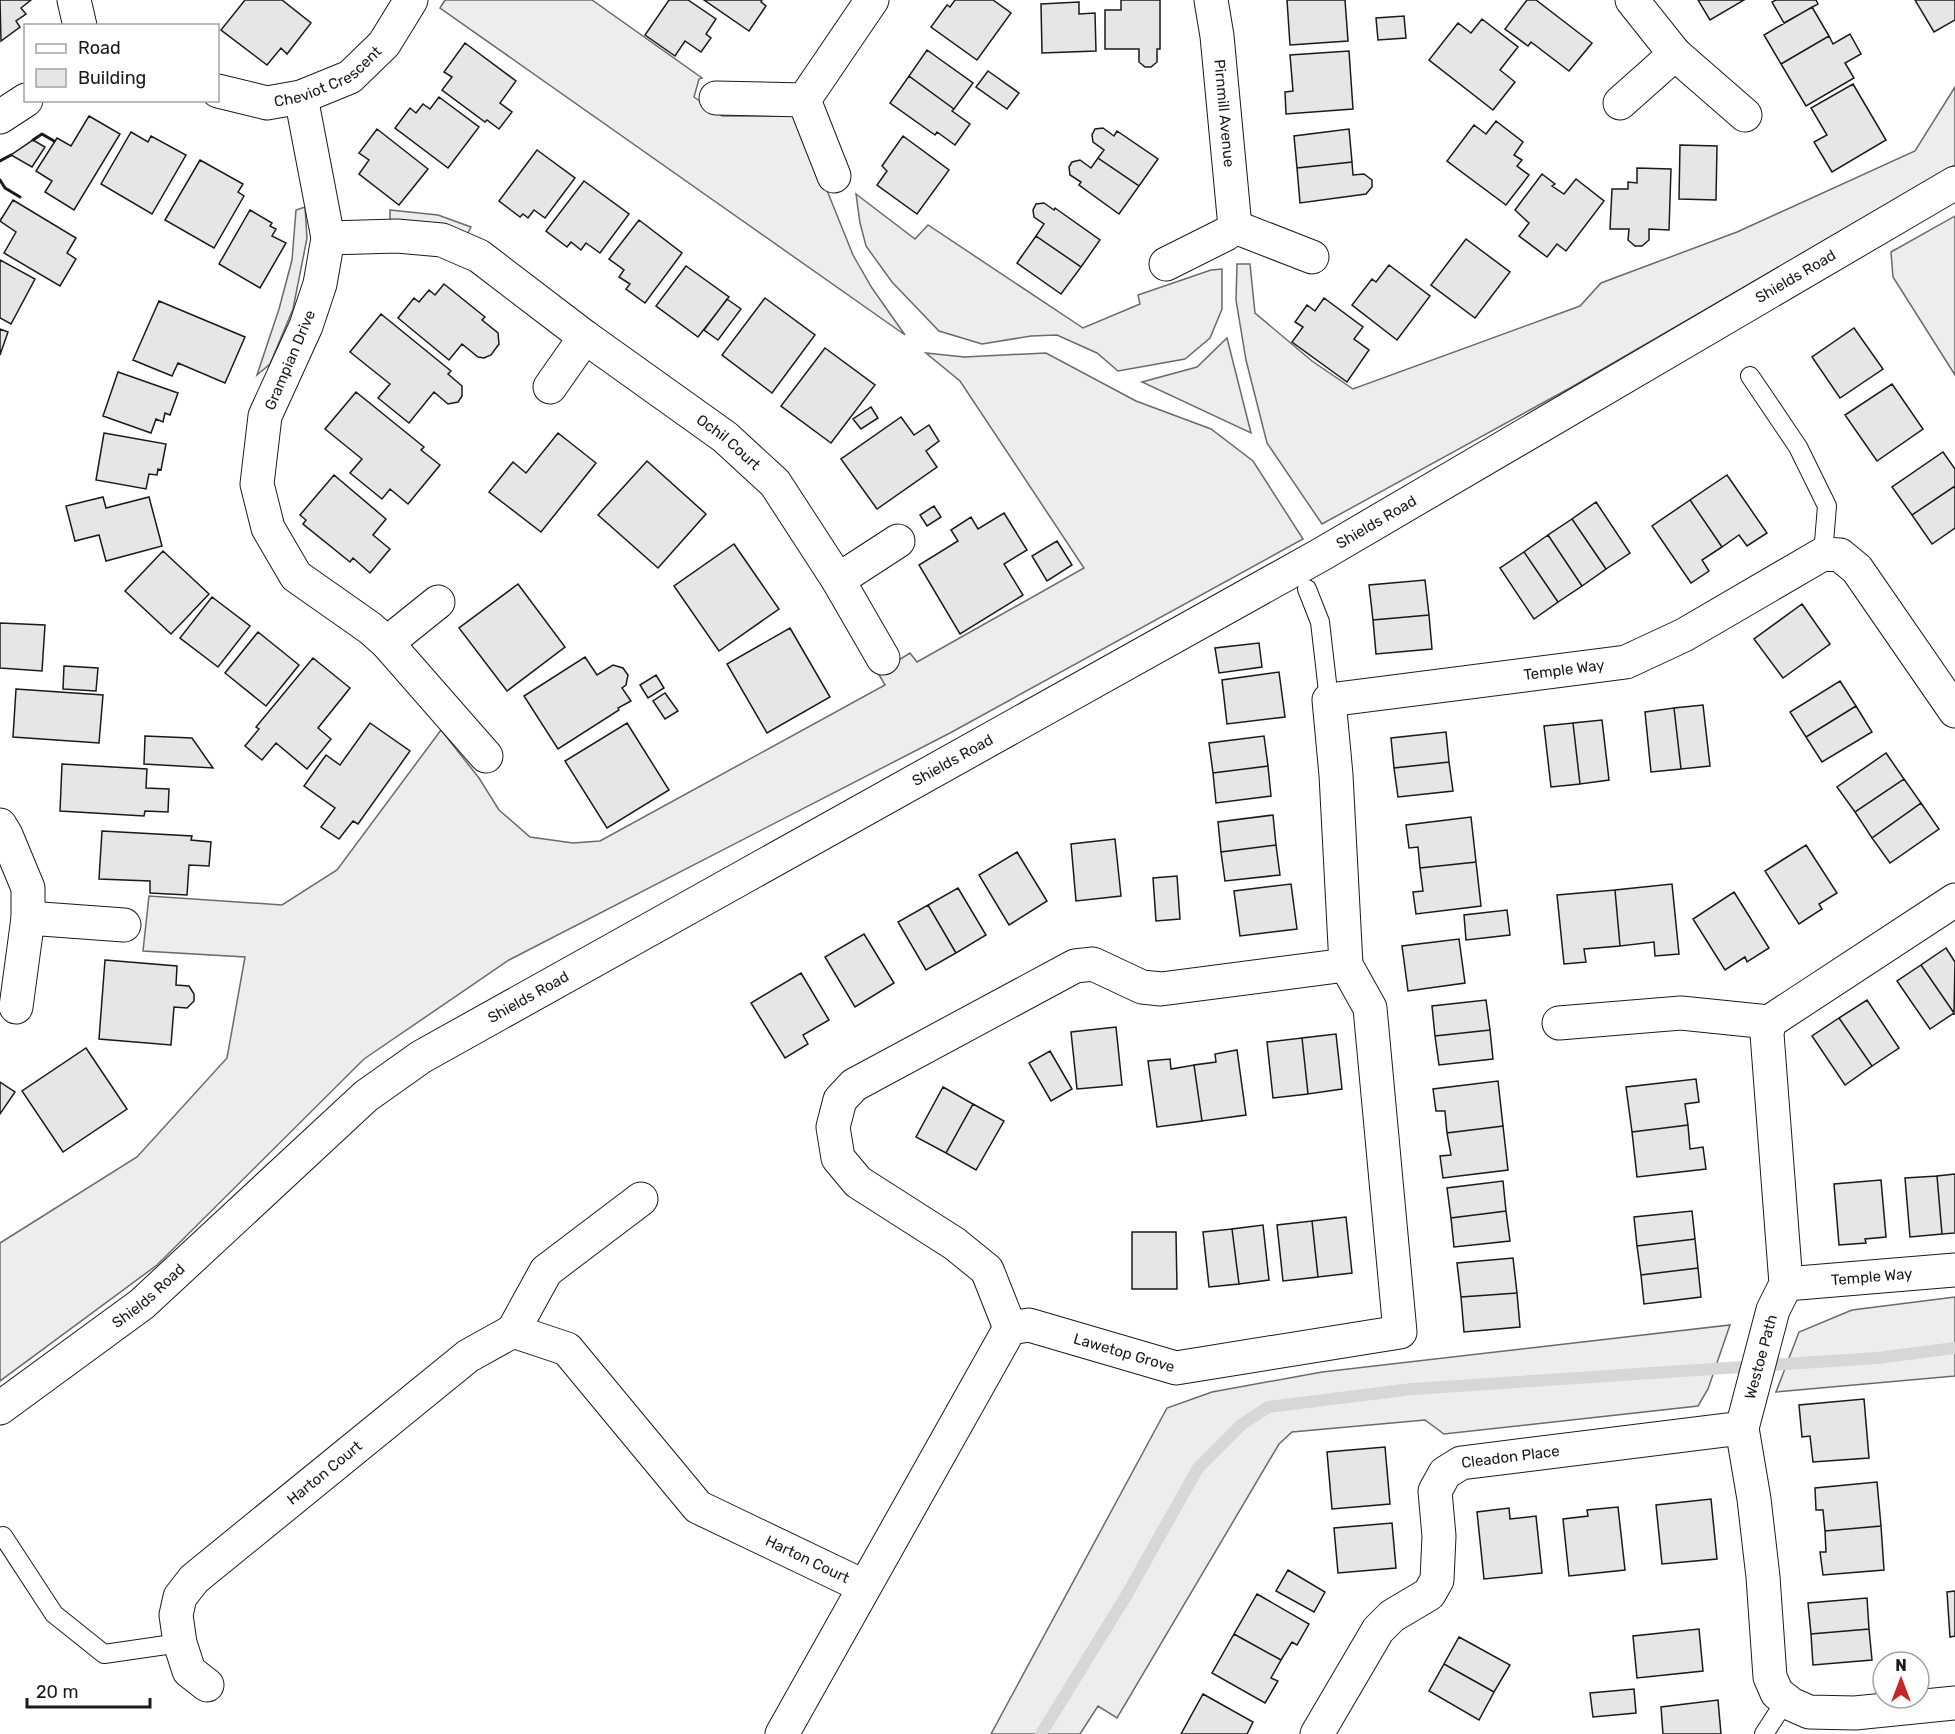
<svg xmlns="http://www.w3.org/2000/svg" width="1955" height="1734" viewBox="0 0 1955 1734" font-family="Rubik,sans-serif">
<rect width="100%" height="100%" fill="#fff"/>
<path fill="#ededed" stroke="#6a6a6a" stroke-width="1.5" d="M445 0H592L702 78 699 79 694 97 722 116H797L853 255 872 288 905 335 440 8Z
M1955 87V165L1570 388 1322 524 1267 443 1246 360 1236 300 1237 264H1250L1255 313 1312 361 1353 389 1580 306 1601 283 1737 232 1915 151Z
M856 194 915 239 928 225 1083 328 1140 304 1138 295 1211 270 1222 269V309L1210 338 1185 359 1118 371 1097 353 1057 335 1031 336 982 344 939 331 892 282 866 246 860 223Z
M305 207 307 238 293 309 270 364 257 375 279 309 292 260 296 210Z
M390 210 438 215 471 227 464 240 390 222Z
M1955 216V375L1893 277 1891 252Z
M1227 338 1251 433 1142 382 1197 367Z
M926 353 964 357 1046 353 1136 401 1211 429 1253 461 1303 539 950 733 509 960 364 1059 157 1265 0 1381V1243L137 1157 227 1058 245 957 143 951 149 896 282 905 337 870 441 730 479 778 499 810 530 837 573 843 600 841 885 685 878 673 910 653 917 662 1084 568 960 381Z
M1955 1297V1376L1776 1392 1799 1332 1852 1310Z
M1730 1325 1708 1389 1698 1406 1444 1434 1425 1420 1292 1432 1279 1444 1117 1718 1098 1706 1080 1734H991L1167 1408 1212 1392 1322 1372Z"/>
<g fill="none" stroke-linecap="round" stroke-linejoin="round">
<path stroke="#d7d7d7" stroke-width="12" d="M1041 1734 1126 1596 1198 1468 1241 1425 1268 1407 1412 1389 1877 1358 1955 1348"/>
</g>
<path fill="#e6e6e6" stroke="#1a1a1a" stroke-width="1.5" d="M0 0H31L21 8 26 14 16 21 20 27 1 41Z
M245 0H282L311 23 287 54 281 48 267 65 221 30Z
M669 0H688L716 19 706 34 711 38 701 52 685 41 675 56 645 35Z
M704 0H762L761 2 766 6 749 31Z
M955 0H993L1011 13 977 60 931 27 947 5 950 7Z
M1121 0H1160V49H1157V62L1151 67H1145L1139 62V49H1105V10H1121Z
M1287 0H1345L1348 41 1290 45Z
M1527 0H1536L1592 43 1569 71 1531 42 1528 46 1505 29Z
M1698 0H1744L1710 20Z
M1776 0H1816L1818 4 1784 23 1772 2Z
M1915 0H1955V20L1934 32Z
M1079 2V14L1095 13 1096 51 1042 53 1041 4Z
M1812 7 1829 36 1781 64 1764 35Z
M1404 16 1406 38 1378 40 1376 18Z
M1482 19 1518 47 1500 70 1515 82 1493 110 1429 60 1458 23 1471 33Z
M1850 34 1861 54 1845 63 1854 78 1806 106 1781 64 1829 36 1833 44Z
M465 43 516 81 500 103 512 112 499 129 487 120 485 122 442 90 452 77 444 72Z
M927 50 973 83 954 109 909 76Z
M1349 51 1353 109 1286 114 1285 92 1293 91 1290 55Z
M988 71 1019 93 1007 109 976 87Z
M909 76 954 109 952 111 970 124 955 145 937 132 935 135 890 103Z
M1853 84 1886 140 1832 172 1814 142 1827 135 1811 108Z
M439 97 479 127 448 168 395 128 410 108 416 113 423 104 430 109Z
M89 116 120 134 74 210 45 192 52 181 36 171 57 138 71 146Z
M1496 121 1523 142 1514 155 1522 160 1517 166 1529 175 1506 205 1447 161 1474 125 1486 134Z
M1103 128 1114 136 1117 131 1158 159 1139 186 1098 158 1104 150 1093 142 1092 135 1095 129Z
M377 129 428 169 399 205 359 174 369 160 359 153Z
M1349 129 1352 162 1297 168 1294 136Z
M131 132 148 142 151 136 186 155 152 214 101 184Z
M903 136 949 170 917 214 877 185 887 171 882 166Z
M33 140 45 147 32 167 11 155Z
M1680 145 1717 146 1716 200 1679 199Z
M537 150 575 178 545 218 534 210 528 218 523 214 520 217 499 201Z
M1098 158 1139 186 1119 214 1079 185 1081 182 1070 175 1069 167 1072 162 1080 160 1091 168Z
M200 160 243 184 238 192 244 196 214 248 165 220Z
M1352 162 1353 175 1364 174 1372 180V187L1366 194 1300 203 1297 168Z
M1637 168 1671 169 1669 230 1649 229V240L1642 246H1635L1628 240 1629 229H1610L1612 189H1628V182L1637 183Z
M1542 174 1555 184 1552 186 1564 194 1576 179 1604 201 1566 251 1557 244 1547 257 1519 236 1529 223 1515 210Z
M584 181 629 214 600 253 586 243 581 250 571 242 567 247 546 231Z
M13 200 76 238 67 253 76 259 60 286 4 253 16 232 0 221Z
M1044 203 1054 210 1055 208 1100 240 1081 267 1036 236 1044 224 1034 217 1033 210 1036 204Z
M250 210 272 223 270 226 276 229 272 236 286 243 260 288 219 264Z
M639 220 682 253 645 303 626 289 630 284 619 277 624 270 609 259Z
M1036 236 1081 267 1061 294 1017 263Z
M1466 239 1510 272 1475 318 1431 285Z
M0 260 35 279 11 324 0 318Z
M1389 265 1430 296 1397 340 1352 305 1372 279 1376 282Z
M686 266 729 297 698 337 656 306Z
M444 284 485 317 482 320 498 333 499 344 491 355 484 358 478 357 462 344 449 360 398 318 414 298 419 302 429 290 435 295Z
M765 298 815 335 772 393 722 355Z
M1324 298 1363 327 1354 339 1369 350 1347 382 1292 342 1303 327 1295 322 1307 305 1315 311Z
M727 299 741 309 718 340 704 330Z
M159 301 245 337 225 383 178 363 172 376 133 360Z
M381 314 451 371 448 374 462 386V396L458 402 448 404 434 392 409 423 378 398 390 384 350 352Z
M1854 328 1883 369 1840 398 1812 357Z
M0 329 8 332 0 355Z
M825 348 875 385 831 443 781 406Z
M118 372 178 393 170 415 165 413 163 422 156 419 151 433 103 416Z
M1892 384 1923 429 1877 461 1845 415Z
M356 392 424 447 421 450 440 465 408 504 390 489 382 499 350 473 362 459 325 429Z
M871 407 878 418 861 429 853 419Z
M901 417 914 435 929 425 939 441 926 451 937 467 877 509 841 459Z
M104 433 166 444 161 470 158 469 157 475 149 474 146 489 96 480Z
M558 433 596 463 541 532 489 492 513 462 526 473Z
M1943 452 1955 469V486L1912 515 1892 487Z
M647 461 706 514 658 568 598 515Z
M334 475 386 519 373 535 390 549 370 573 353 558 350 562 303 524 306 520 300 515Z
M1727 475 1767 533 1747 546 1739 535 1722 547 1690 500Z
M1955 486V528L1932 544 1912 515Z
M103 497 106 508 149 497 162 546 106 561 99 535 75 541 66 506Z
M1690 500 1722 547 1702 560 1709 571 1691 583 1652 526Z
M1596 502 1630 553 1606 569 1572 519Z
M934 506 941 517 927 526 920 515Z
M1004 513 1027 550 1004 564 1023 595 960 634 919 565 958 541 951 530 971 517 978 529Z
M1572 519 1606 569 1582 586 1548 535Z
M1548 535 1582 586 1558 602 1524 552Z
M1057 541 1072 565 1047 581 1032 556Z
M734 544 779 609 719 651 674 586Z
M163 551 209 594 171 634 125 591Z
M1524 552 1558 602 1534 619 1500 568Z
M1425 580 1429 615 1373 620 1369 585Z
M518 584 565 647 507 691 459 628Z
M212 597 250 626 218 667 180 638Z
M1802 604 1830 644 1783 678 1754 639Z
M1429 615 1432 649 1376 654 1373 620Z
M0 623 45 625 42 671 0 668Z
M790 628 830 697 767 733 727 664Z
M258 632 299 665 266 706 225 673Z
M1259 643 1262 667 1219 673 1215 648Z
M585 657 597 675 613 665 623 668 628 675 626 685 622 688 631 701 618 708 619 710 558 749 524 696Z
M313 658 350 688 318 728 331 739 307 769 276 743 262 760 245 746 259 729 256 727Z
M64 666 98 668 96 691 63 689Z
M1279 672 1285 717 1227 724 1222 680Z
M656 675 664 688 648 698 640 685Z
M1840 681 1856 706 1806 737 1790 712Z
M16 689 103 695 99 743 13 737Z
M665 693 678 711 665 719 653 701Z
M1703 705 1710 766 1681 769 1674 708Z
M1856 706 1872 732 1822 762 1806 737Z
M1674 708 1681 769 1651 772 1645 712Z
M1602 720 1609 780 1580 784 1573 723Z
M370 723 410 751 358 824 353 821 339 839 321 827 335 808 304 786 326 755 340 765Z
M627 723 669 790 607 828 565 761Z
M1573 723 1580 784 1551 787 1544 726Z
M1446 732 1449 762 1394 768 1391 738Z
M145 736 192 738 213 768 144 764Z
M1264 736 1268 766 1213 773 1209 743Z
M1886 753 1904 779 1855 812 1837 787Z
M1449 762 1453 791 1398 797 1394 768Z
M62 764 147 769 146 788 169 789 168 812 145 811 144 816 60 811Z
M1268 766 1271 796 1216 803 1213 773Z
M1904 779 1921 803 1872 838 1855 812Z
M1921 803 1939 829 1890 863 1872 838Z
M1273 815 1276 845 1221 852 1218 822Z
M1471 817 1476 862 1420 868 1418 847 1409 848 1406 825Z
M102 831 192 836 191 840 211 842 209 866 189 865 187 895 150 893V881L99 879Z
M1115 839 1121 896 1076 901 1071 844Z
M1276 845 1280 875 1225 881 1221 852Z
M1806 845 1837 893 1819 904 1822 909 1799 924 1765 871Z
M1017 852 1047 901 1009 925 979 875Z
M1476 862 1481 906 1416 914 1413 892 1423 891 1420 868Z
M1177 876 1180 919 1156 921 1153 878Z
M1291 884 1297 929 1240 936 1234 891Z
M1672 884 1679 954 1655 956 1654 942 1620 946 1615 890Z
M958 888 986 935 956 953 928 905Z
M1615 890 1620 946 1584 949 1586 962 1564 964 1557 895Z
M1734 892 1769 948 1747 962 1745 957 1725 970 1693 919Z
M928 905 956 953 926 970 898 922Z
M1507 910 1510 935 1466 940 1464 915Z
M864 934 894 983 855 1007 825 957Z
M1459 939 1465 983 1408 991 1402 946Z
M1946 948 1955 962 1954 1013 1921 965Z
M105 960 177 966 176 985 189 986 194 994V1001L187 1008 174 1007 171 1045 99 1039Z
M1921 965 1954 1013 1930 1029 1897 981Z
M801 973 829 1020 803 1035 808 1044 785 1058 751 1003Z
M1486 1000 1490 1030 1435 1036 1432 1006Z
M1867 1000 1899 1048 1872 1066 1839 1018Z
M1839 1018 1872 1066 1845 1085 1812 1036Z
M1116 1027 1122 1085 1077 1089 1071 1032Z
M1490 1030 1493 1059 1439 1065 1435 1036Z
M1336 1034 1342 1089 1308 1094 1302 1038Z
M1302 1038 1308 1094 1273 1098 1267 1042Z
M86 1048 127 1109 63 1152 22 1091Z
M1237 1050 1246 1115 1202 1121 1194 1065 1216 1062 1215 1054Z
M1050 1051 1072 1089 1051 1101 1029 1063Z
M1170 1059 1171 1069 1194 1065 1202 1121 1157 1127 1148 1061Z
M1696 1079 1699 1102 1685 1104 1688 1125 1632 1132 1626 1087Z
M1498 1081 1503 1126 1447 1133 1445 1111H1436L1433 1089Z
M0 1082 15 1092 0 1114Z
M943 1087 973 1104 946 1153 916 1137Z
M973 1104 1004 1121 976 1170 946 1153Z
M1688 1125 1690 1149 1703 1147 1706 1169 1637 1177 1632 1132Z
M1503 1126 1508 1170 1443 1178 1440 1156 1451 1155 1447 1133Z
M1955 1174V1233L1942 1234 1937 1176Z
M1937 1176 1942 1234 1910 1237 1905 1178Z
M1881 1180 1886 1237 1865 1239 1866 1243 1839 1245 1834 1184Z
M1503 1181 1506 1211 1451 1218 1447 1188Z
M1506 1211 1510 1241 1454 1247 1451 1218Z
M1692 1211 1695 1239 1637 1246 1634 1217Z
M1346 1217 1352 1273 1318 1277 1312 1221Z
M1312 1221 1318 1277 1283 1281 1277 1225Z
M1263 1225 1269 1280 1239 1284 1232 1229Z
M1232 1229 1239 1284 1209 1287 1203 1232Z
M1132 1232H1176L1177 1289H1132Z
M1695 1239 1698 1268 1641 1275 1637 1246Z
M1513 1258 1517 1293 1461 1297 1457 1263Z
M1698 1268 1701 1297 1644 1304 1641 1275Z
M1517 1293 1520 1327 1464 1332 1461 1297Z
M1864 1399 1869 1458 1813 1462 1810 1436 1802 1437 1799 1405Z
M1385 1447 1390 1504 1332 1509 1327 1452Z
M1877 1482 1881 1526 1825 1531 1823 1510H1816L1815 1488Z
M1711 1499 1717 1559 1662 1564 1656 1505Z
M1618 1507 1625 1570 1569 1576 1563 1519 1588 1516 1587 1510Z
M1509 1508 1510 1519 1536 1516 1542 1573 1484 1579 1477 1512Z
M1392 1523 1396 1568 1338 1573 1334 1528Z
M1881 1526 1884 1570 1823 1575 1820 1552H1826L1825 1531Z
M1288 1570 1325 1592 1314 1612 1276 1591Z
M1955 1591V1636L1950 1637 1947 1592Z
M1257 1594 1309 1624 1297 1645 1292 1642 1281 1660 1234 1634Z
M1867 1598 1869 1629 1811 1634 1808 1603Z
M1699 1629 1703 1671 1637 1678 1633 1636Z
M1869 1629 1872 1660 1813 1665 1811 1634Z
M1234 1634 1281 1660 1271 1678 1278 1681 1265 1703 1212 1673Z
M1459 1637 1510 1665 1494 1692 1444 1664Z
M1444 1664 1494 1692 1479 1720 1429 1691Z
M1634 1689 1636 1713 1593 1717 1590 1693Z
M1203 1694 1253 1722 1247 1734H1181Z
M1718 1700 1721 1734H1663L1661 1707Z"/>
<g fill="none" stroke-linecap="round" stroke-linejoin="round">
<g stroke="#1a1a1a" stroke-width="20">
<path id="service" d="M1750 376 1798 447 1827 506 1823 554
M1307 589 1320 622 1329 700
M3 1536 54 1614 104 1654 180 1643
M1764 1734 1786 1700"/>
</g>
<g stroke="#1a1a1a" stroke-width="35">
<g id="minor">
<path d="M74 0 80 26"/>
<path id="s1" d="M1211 0 1217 36 1235 227"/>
<path d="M1632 0 1675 54 1745 115"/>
<path id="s2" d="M218 91 267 103 301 97 350 77 384 44 411 0"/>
<path d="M301 97 328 238 320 284 306 326 265 416 257 484 268 528 296 576 370 628 387 643 486 756"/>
<path d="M716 98 804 100 834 176"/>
<path d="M804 100 872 0"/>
<path d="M1620 103 1675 54"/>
<path d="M0 117 26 100"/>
<path id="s3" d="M328 238 397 236 442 240 479 256 585 337 725 437 775 483 838 580 883 658"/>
<path d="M1166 264 1226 234 1235 227 1312 257"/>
<path d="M550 387 585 337"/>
<path d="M838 580 898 541"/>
<path d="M387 643 438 602"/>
<path d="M0 825 6 835 28 888V918L16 1007"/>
<path d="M1955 900 1769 1022 1767 1034 1786 1284 1773 1310 1742 1428 1754 1499 1763 1577 1770 1677 1777 1693 1791 1704 1809 1712 1855 1713 1955 1703"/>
<path d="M28 918 124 925"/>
<path d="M1559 1023 1681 1013 1769 1022"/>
<path id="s4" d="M1786 1284 1955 1270"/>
<path d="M1010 1328 987 1270 955 1244 858 1182 838 1158 833 1127 840 1100 854 1085 1075 966 1093 964 1142 987 1161 989 1346 965"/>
<path d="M513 1331 546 1271 641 1199"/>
<path id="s5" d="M0 1408 142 1304 366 1096 421 1057 1322 554 1955 183"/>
<path id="s6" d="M207 1685 189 1671 180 1643 176 1615 180 1597 194 1579 468 1356 513 1331 567 1349 698 1507 863 1586"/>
<path id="s7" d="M782 1734 1010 1328 1029 1325 1176 1368 1400 1332 1370 1008 1346 965 1336 775 1329 700 1626 662 1684 635 1823 554 1840 555 1857 569 1955 711"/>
<path id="s8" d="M1317 1734 1378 1630 1392 1616 1429 1594 1437 1580 1439 1536 1435 1491 1445 1473 1461 1463 1742 1428"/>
</g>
</g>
<use href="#service" stroke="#fff" stroke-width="18"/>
<use href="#minor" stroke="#fff" stroke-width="33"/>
<path stroke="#1a1a1a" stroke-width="3" d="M33 140 42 134 54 141
M0 161 11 155
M0 180 5 188 20 197"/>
</g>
<g text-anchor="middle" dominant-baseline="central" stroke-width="4.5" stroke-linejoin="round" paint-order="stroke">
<g font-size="15" fill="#1a1a1a" stroke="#fff">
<text stroke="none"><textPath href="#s2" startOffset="118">Cheviot Crescent</textPath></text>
<text stroke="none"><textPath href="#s1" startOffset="114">Pirnmill Avenue</textPath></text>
<text stroke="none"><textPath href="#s5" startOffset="2130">Shields Road</textPath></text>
<text transform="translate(290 360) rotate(-67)">Grampian Drive</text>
<text stroke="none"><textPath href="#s3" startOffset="466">Ochil Court</textPath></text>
<text stroke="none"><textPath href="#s5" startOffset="1644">Shields Road</textPath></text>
<text stroke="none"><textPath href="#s7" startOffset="1742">Temple Way</textPath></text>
<text stroke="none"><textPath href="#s5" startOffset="1158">Shields Road</textPath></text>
<text stroke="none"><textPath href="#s5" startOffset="672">Shields Road</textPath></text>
<text stroke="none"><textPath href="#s4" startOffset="86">Temple Way</textPath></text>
<text stroke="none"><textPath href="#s5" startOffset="186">Shields Road</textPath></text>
<text stroke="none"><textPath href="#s7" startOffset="584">Lawetop Grove</textPath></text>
<text transform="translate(1761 1357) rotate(-75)">Westoe Path</text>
<text stroke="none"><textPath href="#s8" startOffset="378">Cleadon Place</textPath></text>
<text stroke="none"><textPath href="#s6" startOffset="290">Harton Court</textPath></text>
<text stroke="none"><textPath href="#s6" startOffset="910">Harton Court</textPath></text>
</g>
</g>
<rect x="24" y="24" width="195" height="78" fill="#ffffff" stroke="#a3a3a3" stroke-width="1.5"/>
<rect x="36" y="44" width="30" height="9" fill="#ffffff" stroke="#a3a3a3" stroke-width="1.5"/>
<text x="78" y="54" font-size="18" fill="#1a1a1a">Road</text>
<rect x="36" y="69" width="30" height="18" fill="#e6e6e6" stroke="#a3a3a3" stroke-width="1.5"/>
<text x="78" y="84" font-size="18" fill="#1a1a1a">Building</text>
<g transform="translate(1901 1680)"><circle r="28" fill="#ffffff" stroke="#a3a3a3" stroke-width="1.5"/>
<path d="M0-4.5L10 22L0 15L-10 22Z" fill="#c62828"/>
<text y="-9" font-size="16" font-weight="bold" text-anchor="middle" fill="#1a1a1a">N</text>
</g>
<path d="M27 1698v9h123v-9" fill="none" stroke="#1a1a1a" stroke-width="3"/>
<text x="36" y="1698" font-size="18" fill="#1a1a1a" stroke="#ffffff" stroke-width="4.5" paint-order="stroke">20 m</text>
</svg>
